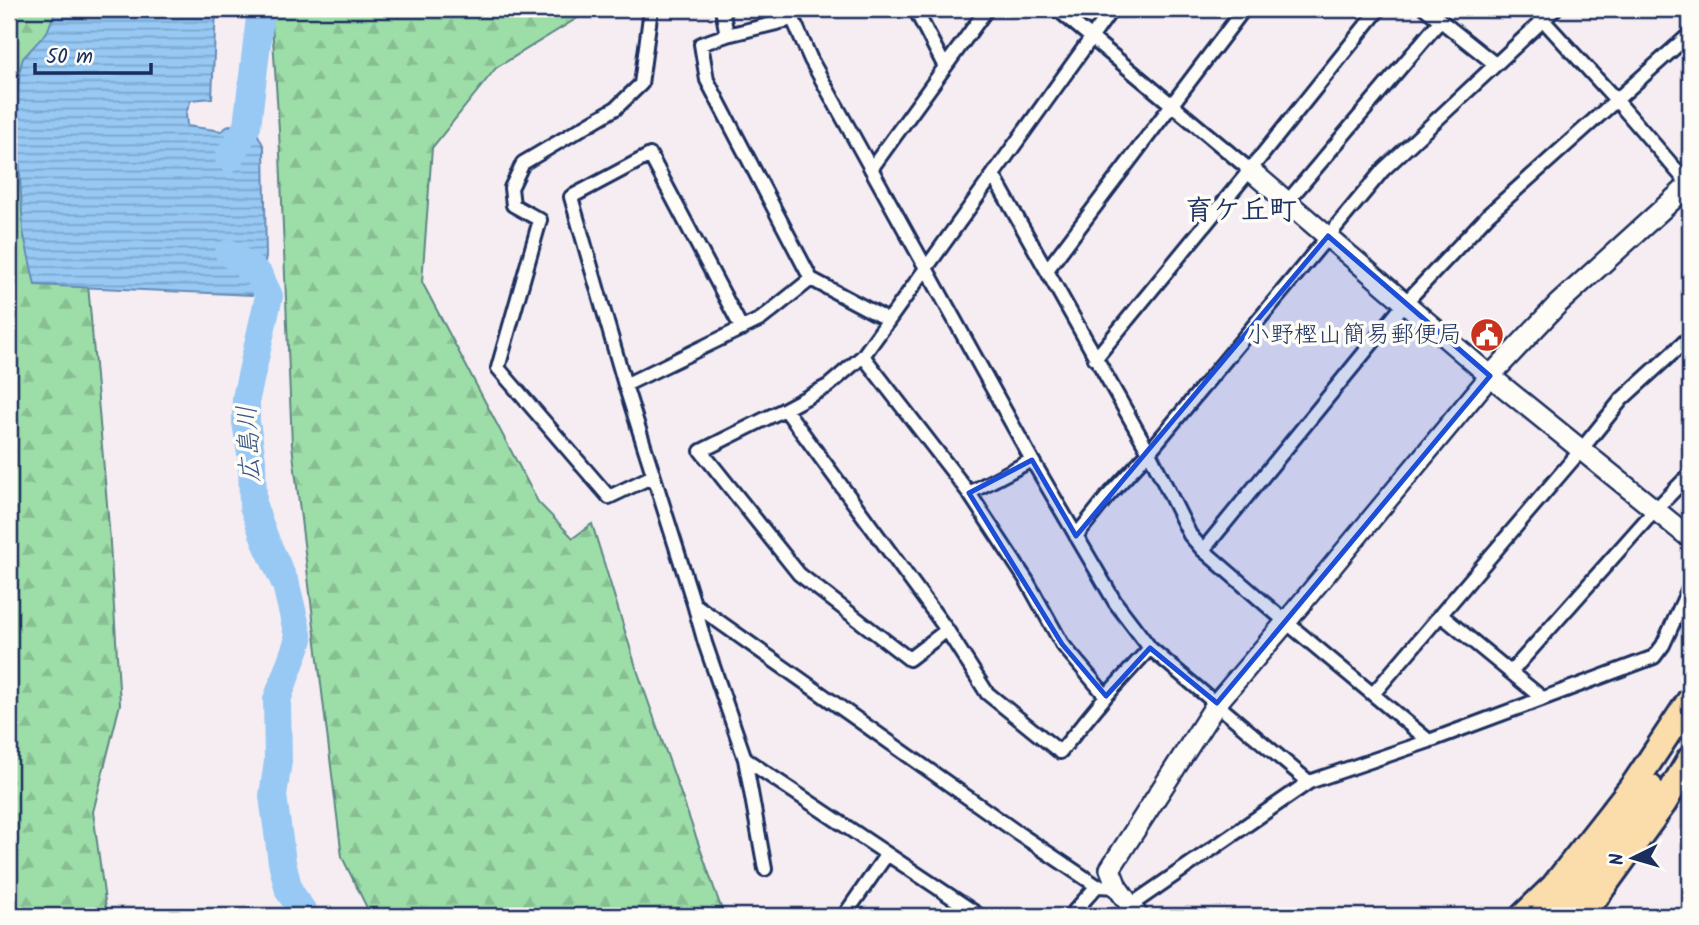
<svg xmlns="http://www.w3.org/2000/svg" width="1699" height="925" viewBox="0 0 1699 925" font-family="Kalam,'Klee One',sans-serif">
<defs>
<pattern id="forest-firs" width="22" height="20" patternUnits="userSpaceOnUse" patternTransform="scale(1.75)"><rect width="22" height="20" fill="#9ddea8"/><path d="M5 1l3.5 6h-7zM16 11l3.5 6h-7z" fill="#87bf93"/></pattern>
<pattern id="water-rules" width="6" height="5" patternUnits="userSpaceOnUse" patternTransform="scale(1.75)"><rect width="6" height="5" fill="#97c9f4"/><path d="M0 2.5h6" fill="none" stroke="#7aa4c9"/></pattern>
</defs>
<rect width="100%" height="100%" fill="#f6edf2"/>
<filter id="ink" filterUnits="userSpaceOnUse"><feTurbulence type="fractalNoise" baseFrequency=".0143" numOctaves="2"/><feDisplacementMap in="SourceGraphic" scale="14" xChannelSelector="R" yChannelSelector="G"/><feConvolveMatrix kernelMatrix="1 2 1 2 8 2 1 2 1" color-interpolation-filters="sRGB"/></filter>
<g filter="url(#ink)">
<path fill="url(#forest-firs)" stroke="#5c8683" stroke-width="2" d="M9 9H68L86 261 109 527 120 704 93 812 107 916H9Z
M271 9H592L496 68 432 148 422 282 538 502 573 538 592 524 636 667 724 916H371L342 857 292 445 279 130Z"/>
<path fill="url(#water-rules)" stroke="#658bb8" stroke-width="2" d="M56 9H216L212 98 191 100 186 113 187 126 222 131 229 125 254 127 264 147 266 258 252 295 35 285 23 231 16 103 20 69 23 58 47 32Z"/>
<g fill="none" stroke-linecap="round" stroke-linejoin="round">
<path stroke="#97c9f4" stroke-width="28" d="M229 158 247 126 261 9
M229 253 259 275 269 296 246 398V422L252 460 253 506 267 544 286 585 299 639 277 700 278 761 273 796 282 862 289 891 306 916"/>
<g stroke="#1b2f5e" stroke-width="18">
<path id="street" d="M651 9 641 84 616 108 523 163 511 188 513 205 540 220 498 368 609 497 653 476
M722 9 727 35
M790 9 793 19 811 60 1032 460 1115 602 1150 648 1309 782
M915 9 945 67
M1057 9 1250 170
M1426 9 1495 64
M1533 9 1617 101 1690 186
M871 169 987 9
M993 175 1149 452 1190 535 1203 550 1286 622 1429 741
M1287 202 1440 21
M1047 270 1244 9
M811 279 888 320
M742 329 650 155 571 197 625 385 694 604 705 643 745 759 765 869
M863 356 969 493 1027 581 1062 644 1106 696 1150 648
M1095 359 1250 170 1379 9
M625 385 761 319 811 279 707 80 701 44 727 35 793 19
M785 409 701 451 799 574 909 659 947 630
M969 493 1032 460
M1076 536 1107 497 1149 452 1383 170 1555 9
M1203 550 1405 303 1489 214 1690 34
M694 604 1018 833 1097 886 1117 887
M1441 615 1542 698
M1511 672 1655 510 1690 474
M1373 694 1581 450 1622 399 1690 337
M1106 696 1060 752 987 693 947 630 785 409 828 386 863 356 1112 9
M745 759 980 916
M1131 905 1309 782 1429 741 1654 657 1663 645 1690 586
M844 916 887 854
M1070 916 1097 886"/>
</g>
<g stroke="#1b2f5e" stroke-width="24">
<path id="secondary" d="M1250 170 1490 376 1690 538
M1138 916 1117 887 1110 869 1217 703 1286 622 1490 376 1558 304 1690 184"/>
</g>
<g stroke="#1b2f5e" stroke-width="30">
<path id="highway" d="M1523 916 1554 886 1635 783 1690 700
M1556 916 1621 831 1650 787
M1582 916 1664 803 1690 759"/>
</g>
<use href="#street" stroke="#fdfcf7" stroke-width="12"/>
<use href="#secondary" stroke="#fdfcf7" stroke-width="19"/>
<use href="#highway" stroke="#fbddab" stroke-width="24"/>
</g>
</g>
<path fill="#1d4ed8" fill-opacity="0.2" stroke="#1d4ed8" stroke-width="5" stroke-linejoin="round" d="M1328 236 1490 376 1217 703 1150 648 1106 696 1062 644 969 493 1032 460 1076 536Z"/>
<defs>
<g id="civic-disc" transform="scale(1.75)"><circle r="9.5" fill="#c8321e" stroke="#fdfcf7"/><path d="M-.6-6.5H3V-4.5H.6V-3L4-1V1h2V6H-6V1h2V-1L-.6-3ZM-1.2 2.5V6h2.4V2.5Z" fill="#fff"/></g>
</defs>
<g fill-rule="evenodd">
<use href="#civic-disc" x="1487" y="335"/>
</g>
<g text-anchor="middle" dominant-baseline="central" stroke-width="7" stroke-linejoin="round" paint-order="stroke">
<g font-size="24" fill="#1b2f5e" stroke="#fdfcf7" text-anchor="end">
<text x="1462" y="335">小野樫山簡易郵便局</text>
</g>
<g font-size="26" font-style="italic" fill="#3a5684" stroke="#fdfcf7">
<text transform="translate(250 444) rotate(-93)">広島川</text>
</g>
<g font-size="28" font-weight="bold" fill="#1b2f5e" stroke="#fdfcf7">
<text x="1241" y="211">育ケ丘町</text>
</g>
</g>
<rect width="1699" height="925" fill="none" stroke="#fdfcf7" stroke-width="35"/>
<rect x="18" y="18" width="1664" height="890" fill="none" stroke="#1b2f5e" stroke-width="2.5" filter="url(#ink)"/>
<g transform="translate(1633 858) rotate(265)" stroke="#fdfcf7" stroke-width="5" paint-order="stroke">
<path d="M0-5L12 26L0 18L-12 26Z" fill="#1b2f5e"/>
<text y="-10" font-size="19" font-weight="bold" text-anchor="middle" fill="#1b2f5e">N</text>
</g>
<path d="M35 63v10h116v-10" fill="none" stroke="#1b2f5e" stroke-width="3.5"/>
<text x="46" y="63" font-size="21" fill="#1b2f5e" stroke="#fdfcf7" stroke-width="5" paint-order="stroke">50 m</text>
</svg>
